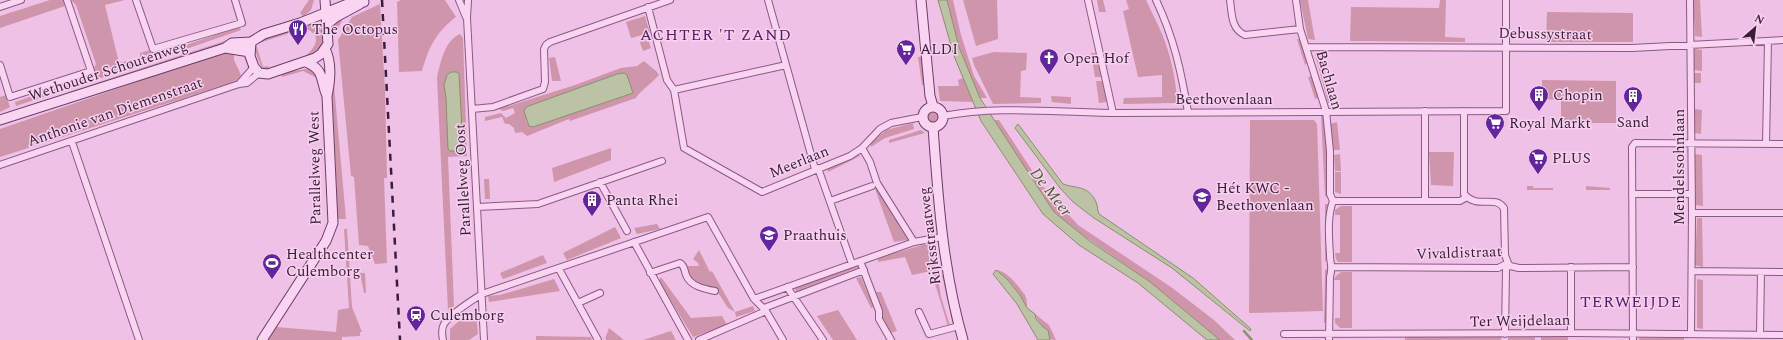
<svg xmlns="http://www.w3.org/2000/svg" width="1783" height="340" viewBox="0 0 1783 340" font-family="Spectral,serif">
<rect width="100%" height="100%" fill="#f0c1e6"/>
<path fill="#cf95aa" fill-rule="evenodd" d="M50 0H63L65 6 0 28V16Z
M71 0H125L105 5 119 63 140 58V53L150 50 153 59 152 61 101 78H98L94 68 96 64 76 5Z
M309 0H314L311 10 303 17 300 13Z
M401 0H445L456 17C436 32 429 47 422 71L399 72 397 2Z
M947 0H953L961 35 974 76 987 98H980C965 67 954 34 947 0Z
M963 0H997L998 39 976 46Z
M1097 0H1103L1106 12H1099Z
M1126 0H1146C1151 11 1157 22 1162 34 1171 56 1176 79 1177 103L1123 104 1124 98 1162 97V75L1138 77 1123 11 1129 9Z
M1300 0H1308L1315 40 1308 39Z
M1440 0H1446L1445 37 1465 38V42L1350 41 1351 7 1439 8Z
M1693 0H1700L1702 37 1695 36Z
M380 4 385 90 387 178H384L387 263 375 264 368 246 359 245 354 177 351 176 338 40 352 17Z
M1547 12 1633 13V42H1546Z
M645 16 650 33 631 38 626 22Z
M340 18 342 21 332 37 330 36 334 24Z
M302 25H317C324 32 326 40 321 49L306 58 305 56C310 53 319 43 315 36 314 33 309 30 307 29L292 30 287 34 256 44 263 67 268 66 270 70 262 69 254 48 257 40Z
M239 27 241 30 160 58 159 54Z
M460 34 463 38 467 156 448 157 454 306 448 311 437 78C440 63 445 40 460 34Z
M647 37 651 48 643 51 639 40Z
M234 38 235 41 69 95V92Z
M1297 39H1300L1308 62 1305 65Z
M1694 49 1702 50V71L1694 70Z
M994 52 1027 53 1026 70 1021 71 1020 97 1041 98V103L993 104 974 65 972 58Z
M220 53H234V60L241 75 237 80 231 83 0 157V129Z
M1091 53H1096L1101 77H1095Z
M1321 53 1332 102 1328 103 1315 54Z
M555 57 561 81H552L549 58Z
M918 57H922L925 85H922Z
M644 61 656 71 659 75C652 83 639 92 636 98L570 121 569 119 527 136 522 132 515 133 514 128 509 124H505L502 117 485 121V117L501 113 506 118 515 113 513 108 503 111 499 109 575 85 621 68 637 66ZM617 74 633 93 533 127 529 126 526 120 553 98Z
M311 68 317 74V78L303 71 282 77 281 73Z
M1694 73H1701V83H1694Z
M91 76 93 80 16 106 15 102Z
M1312 76 1318 98 1315 99 1308 77Z
M963 78 973 102 940 101 938 86H959L958 80Z
M1542 80 1616 81V123H1561V100L1542 99Z
M1096 81H1103L1107 102 1099 103Z
M334 85 346 219H338L332 86Z
M6 95 10 107 0 112V97Z
M1051 96 1071 97V104L1052 102Z
M1695 109 1702 110 1701 134 1695 133Z
M934 110 939 114 937 120 931 123 927 119 928 112Z
M1324 115 1326 141 1327 197 1325 196 1321 116Z
M994 120H999L1041 184 1078 225 1171 287 1214 320 1235 340H1220L1149 281 1068 225 1054 212 1043 198Z
M1250 120H1314L1317 124 1323 311 1249 313Z
M1337 122 1340 150H1332L1329 124Z
M913 123 914 129 885 138 871 147V143L886 130Z
M921 130 925 133 889 143V140Z
M611 148V160L554 182 552 168Z
M1429 152H1454L1453 186 1431 185Z
M859 154 860 156 828 172 827 168Z
M1340 154 1341 171H1335L1334 155Z
M1695 154 1702 155 1703 206 1695 205Z
M1335 172H1341V194L1335 192Z
M484 179H489L490 199H485Z
M1527 186H1533V188H1553V190H1527Z
M1586 186 1610 188V190H1586Z
M877 188 908 240 894 242 875 189Z
M1325 204H1328L1326 262 1325 261Z
M1341 206H1352V262H1338L1336 259 1335 253H1340V215H1335V210Z
M1697 218H1702L1703 267 1695 265Z
M657 224 660 229 637 234 634 228Z
M615 227 621 238 567 260 563 253Z
M344 229H347L352 307 362 332H360V336L342 337V340H267L276 327 336 332 338 310 349 308Z
M932 242 941 297 950 326H948L931 271 912 275 905 257 878 262V258Z
M699 250 710 272 712 271 735 312 753 306 755 311 736 317 735 312 728 308 717 291 701 286 692 279 685 266H699L698 263 693 259Z
M543 255 547 263 503 279 500 273Z
M858 265 859 267 796 292 795 288Z
M1328 269 1327 323H1324L1325 270Z
M996 270C1008 271 1018 286 1025 295 1027 299 1027 304 1027 308 1020 293 1009 279 996 270Z
M1341 272H1352V328H1340L1335 323V318H1340V280H1334L1335 277Z
M360 273H365L366 293H364Z
M945 274 955 323 953 325 942 275Z
M661 277 691 318 722 316 727 325 693 337 659 281Z
M861 277 874 307 871 308 856 278Z
M554 279 560 291 489 302 488 296 500 295Z
M1697 279 1703 280V329L1697 328Z
M876 292H881L897 331 890 333 882 316 881 305Z
M838 310 857 340H833L817 316Z
M468 313 476 314 478 334 469 340H450V329Z
M1035 314 1049 325 1056 340 1049 339 1048 330C1042 327 1037 321 1035 314Z
M609 328 624 340H607L605 339Z
M671 331 676 340H643Z
M1568 335V340H1541V336Z
M536 336 591 337 592 340H536Z
M1502 336 1501 340H1405V337Z
M1535 336V340H1508V337Z
M1684 337V340H1639V338Z"/>
<path fill="#bcc2a4" stroke="#87916a" d="M938 0H947L959 47 980 98 1054 212 1091 242 1149 281 1220 340H1207L1138 283 1079 245 1043 214 981 121 954 56Z
M451 72H457L459 74 463 149 461 151H450L448 149 446 98 444 85 447 75Z
M624 73 627 75 633 93 533 127 529 126 524 111 526 107 617 74Z
M1018 124 1063 184C1077 189 1088 185 1096 202 1098 206 1097 210 1099 214L1193 278 1251 329 1250 331 1172 268 1094 218 1073 202 1060 188 1015 128Z
M996 270 1007 279 1020 295 1027 308 1035 314 1036 319 1043 327 1048 330 1050 340H1038L1017 304 993 274Z"/>
<g fill="none" stroke-linecap="round" stroke-linejoin="round">
<path stroke="#87916a" stroke-width="2.5" d="M1244 331 1252 340"/>
<g stroke="#8b5888" stroke-width="8">
<path id="street" d="M136 0 153 49 242 23 235 0
M459 0 466 17
M468 0 467 18 484 340
M768 0 815 169
M1088 0 1113 113
M1156 0C1174 38 1181 71 1188 112
M1230 0C1232 14 1231 29 1245 35L1300 29
M1296 0 1300 29 1326 111 1330 151V194L1333 201C1327 217 1329 238 1330 255 1330 265 1333 265 1330 277L1329 340
M1690 0 1692 213 1691 334
M0 7 21 0
M648 7 667 80 674 90 684 148 762 192 850 156 862 148 880 129 891 123 922 117
M1306 47 1632 48 1783 40
M0 65 10 97 91 71 67 0
M239 84 254 67
M674 90 786 65
M472 109 493 107 543 89 545 82 544 49 546 45 550 42 670 0
M1425 111V201
M1464 111V194C1478 210 1494 194 1504 208L1505 255 1508 263 1506 270 1505 334
M943 116C1000 105 1059 113 1116 113 1246 112 1376 111 1506 111V0
M72 142 139 340
M1766 144 1768 41
M862 148 870 162 877 183 914 242
M0 165 239 84 247 83 259 73
M818 168 852 264
M600 182 627 231
M1632 194H1692
M830 201 872 186
M1333 201H1460L1467 197
M477 207 538 204 662 161
M1692 213H1783
M634 242 688 340
M860 261 879 311V319L891 340
M1333 267 1498 268 1508 263 1510 266 1519 268 1633 267
M559 269 598 340
M1692 271 1783 272
M650 273 680 263C685 266 684 270 686 275 690 286 704 289 715 291
M787 287 823 340
M754 299 914 242 942 237
M578 303 600 293
M764 308 864 270
M919 312 929 334 959 326
M1571 333V267
M1284 334 1571 333 1783 335
M1760 334 1761 272
M443 340C442 335 441 329 444 324 451 313 471 301 482 294L708 217 754 299 766 311 783 340
M699 340 766 311
M1633 340 1632 147 1635 143 1783 144"/>
</g>
<g stroke="#6c3b6c" stroke-width="11">
<path id="secondary" d="M921 0 930 96 933 106
M326 25 336 17 360 4
M251 42 250 56 254 67 259 73 268 74 315 58 321 54 328 44 325 0
M225 48 250 52
M306 62C325 70 320 80 327 96
M923 117a10 10 0 1 1 20 0a10 10 0 1 1-20 0Z
M0 120 225 48 232 43 251 42 264 34 300 23 355 1 364 2
M933 127C938 199 943 271 963 340
M262 340 326 241 333 223 327 96C330 82 332 62 325 49"/>
</g>
<use href="#street" stroke="#fad5f2" stroke-width="6"/>
<use href="#secondary" stroke="#fad5f2" stroke-width="9"/>
<path stroke="#3a1d3a" stroke-width="2.5" stroke-dasharray="7 7" stroke-linecap="butt" d="M382 0 400 340"/>
</g>
<defs>
<g id="restaurant-pin" transform="scale(1)"><path d="M0 17L-7.5 6A9.5 9.5 0 1 1 7.5 6Z" fill="#62259d" stroke="#f7d1ee"/><path d="M-5-6h1v4h1v-4h1v4h1v-4h1v5L-1.5 .5V6h-2V.5L-5-1ZM5-6V6H3V1.5H1.5Q1.5-4 5-6Z" fill="#fff"/></g>
<g id="supermarket-pin" transform="scale(1)"><path d="M0 17L-7.5 6A9.5 9.5 0 1 1 7.5 6Z" fill="#62259d" stroke="#f7d1ee"/><path d="M-6-5.5h2.5l.6 2H6L4.5 2H-2.5L-4.4-4H-6ZM-1.5 3.2a1.3 1.3 0 1 0 .1 0ZM3 3.2a1.3 1.3 0 1 0 .1 0Z" fill="#fff"/></g>
<g id="church-pin" transform="scale(1)"><path d="M0 17L-7.5 6A9.5 9.5 0 1 1 7.5 6Z" fill="#62259d" stroke="#f7d1ee"/><path d="M-1.2-6h2.4v3.5h3.3v2.4h-3.3V6h-2.4V-.1h-3.3v-2.4h3.3Z" fill="#fff"/></g>
<g id="building-pin" transform="scale(1)"><path d="M0 17L-7.5 6A9.5 9.5 0 1 1 7.5 6Z" fill="#62259d" stroke="#f7d1ee"/><path d="M-4-6H4V6H1V3H-1V6H-4ZM-2.5-4.3h1.7v1.8h-1.7ZM.8-4.3h1.7v1.8H.8ZM-2.5-1h1.7V.8h-1.7ZM.8-1h1.7V.8H.8Z" fill="#fff"/></g>
<g id="school-pin" transform="scale(1)"><path d="M0 17L-7.5 6A9.5 9.5 0 1 1 7.5 6Z" fill="#62259d" stroke="#f7d1ee"/><path d="M0-5L7-2L0 1L-7-2ZM-4 1L0 2.5L4 1V4Q0 6-4 4Z" fill="#fff"/></g>
<g id="stadium-pin" transform="scale(1)"><path d="M0 17L-7.5 6A9.5 9.5 0 1 1 7.5 6Z" fill="#62259d" stroke="#f7d1ee"/><path d="M0-5a6.5 5 0 1 0 0 10a6.5 5 0 1 0 0-10ZM-3.5-1.8h7v3.6h-7Z" fill="#fff"/></g>
<g id="station-pin" transform="scale(1)"><path d="M0 17L-7.5 6A9.5 9.5 0 1 1 7.5 6Z" fill="#62259d" stroke="#f7d1ee"/><path d="M-3-6H3Q5-6 5-4V2Q5 4 3 4L4.5 6H3L1.5 4h-3L-3 6H-4.5L-3 4Q-5 4-5 2V-4Q-5-6-3-6ZM-3.5-4v3h7v-3ZM-3.5 1v1.5H-2V1ZM2 1v1.5H3.5V1Z" fill="#fff"/></g>
</defs>
<g fill-rule="evenodd">
<use href="#restaurant-pin" x="298" y="29"/>
<use href="#supermarket-pin" x="906" y="49"/>
<use href="#church-pin" x="1049" y="58"/>
<use href="#building-pin" x="1539" y="95"/>
<use href="#building-pin" x="1633" y="96"/>
<use href="#supermarket-pin" x="1495" y="123"/>
<use href="#supermarket-pin" x="1538" y="158"/>
<use href="#school-pin" x="1202" y="197"/>
<use href="#building-pin" x="592" y="200"/>
<use href="#school-pin" x="769" y="235"/>
<use href="#stadium-pin" x="272" y="263"/>
<use href="#station-pin" x="416" y="315"/>
</g>
<g text-anchor="middle" dominant-baseline="central" stroke-width="3" stroke-linejoin="round" paint-order="stroke">
<g font-size="15" fill="#3a1d3a" stroke="#f7d1ee" text-anchor="start">
<text x="312" y="29">The Octopus</text>
<text x="920" y="49">ALDI</text>
<text x="1063" y="58">Open Hof</text>
<text x="1553" y="95">Chopin</text>
<text x="1633" y="122" text-anchor="middle">Sand</text>
<text x="1509" y="123">Royal Markt</text>
<text x="1552" y="158">PLUS</text>
<text x="1216" y="188">Hét KWC -<tspan x="1216" dy="17">Beethovenlaan</tspan></text>
<text x="606" y="200">Panta Rhei</text>
<text x="783" y="235">Praathuis</text>
<text x="286" y="254">Healthcenter<tspan x="286" dy="17">Culemborg</tspan></text>
<text x="430" y="315">Culemborg</text>
</g>
<g font-size="15" fill="#3a1d3a" stroke="#f7d1ee">
<text transform="translate(1545 34) rotate(1)">Debussystraat</text>
<text transform="translate(108 71) rotate(-18)">Wethouder Schoutenweg</text>
<text transform="translate(1329 80) rotate(74)">Bachlaan</text>
<text x="1224" y="99">Beethovenlaan</text>
<text transform="translate(115 112) rotate(-19)">Anthonie van Diemenstraat</text>
<text transform="translate(799 162) rotate(-22)">Meerlaan</text>
<text transform="translate(1679 167) rotate(-90)">Mendelssohnlaan</text>
<text transform="translate(315 168) rotate(-91)">Parallelweg West</text>
<text transform="translate(463 180) rotate(-93)">Parallelweg Oost</text>
<text transform="translate(930 236) rotate(-97)">Rijksstraatweg</text>
<text transform="translate(1459 253) rotate(-2)">Vivaldistraat</text>
<text transform="translate(1520 321) rotate(-1)">Ter Weijdelaan</text>
</g>
<g font-size="16" letter-spacing="1" fill="#531a68" stroke="#f7d1ee">
<text x="716" y="35">ACHTER 'T ZAND</text>
<text x="1631" y="302">TERWEIJDE</text>
</g>
<g font-size="16" font-style="italic" fill="#455a2b" stroke="#f7d1ee">
<text transform="translate(1051 192) rotate(52)">De Meer</text>
</g>
</g>
<g transform="translate(1755 28) rotate(28)" stroke="#f7d1ee" stroke-width="3" paint-order="stroke">
<path d="M0-3L7 15L0 10L-7 15Z" fill="#3a1d3a"/>
<text y="-6" font-size="11" font-weight="bold" text-anchor="middle" fill="#3a1d3a">N</text>
</g>
</svg>
